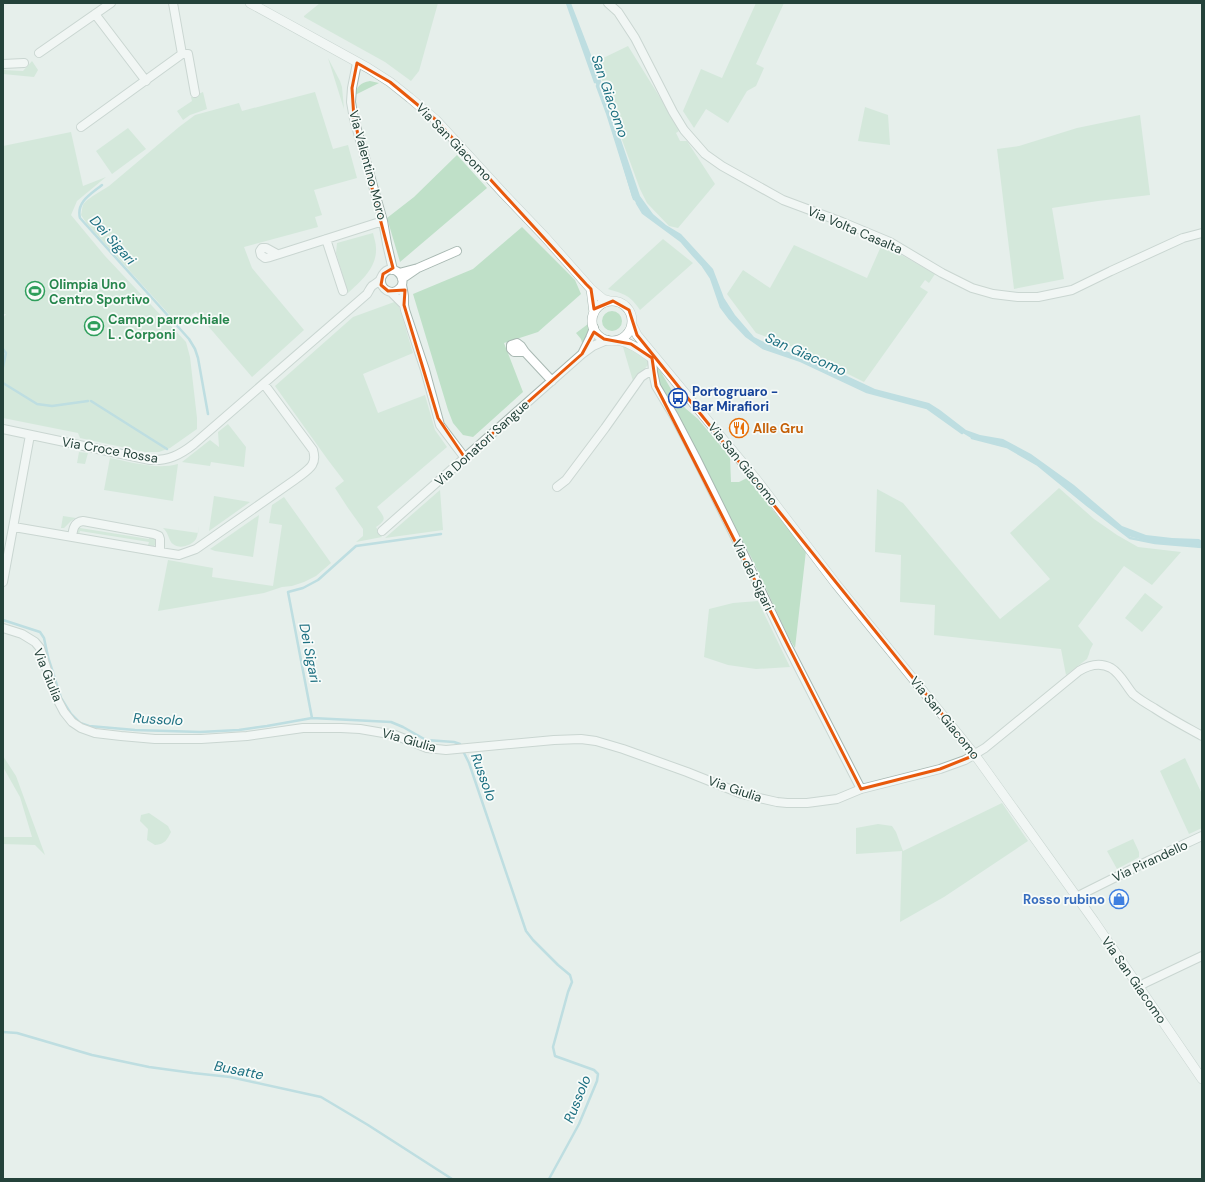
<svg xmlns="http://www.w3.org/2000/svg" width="1205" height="1182" viewBox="0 0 1205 1182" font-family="'DM Sans',sans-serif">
<rect width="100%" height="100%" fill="#e6efeb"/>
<path fill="#bfe0c8" d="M320 3H438L419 71 411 81 385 62 304 17V16Z
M756 3H784L756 64 764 68 756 86 747 91 728 123 706 109 694 128 683 111 701 69 722 78Z
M628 46 674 120 679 131 676 133 680 141H687L715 184 678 228 669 226 647 203 640 189 610 107 608 95 595 62Z
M328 58 340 81 342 87 344 109Z
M32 61 38 70 34 77 3 74V70L23 71Z
M370 81 379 83 355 95C357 86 360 83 370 81Z
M203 92 207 109 190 115 183 120 177 111 192 101 191 97Z
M315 92 333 149 348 145 357 178 314 190 322 215 315 217 318 227 244 247 252 268 304 330 252 377 196 312 178 324 87 224 81 215C82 212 82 207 83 205 86 199 103 190 109 186L179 127 195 115 239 103 242 111Z
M865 107 888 115 890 145 858 141Z
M1140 115 1150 195 1098 201 1052 208 1064 279 1014 289 997 149 1019 146 1077 128Z
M128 128 146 149 112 174 96 151Z
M71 132 83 186 106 177 77 201 71 215 105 256 186 342 190 357 197 418V429L170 448 159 452H145L80 438 78 433 3 418V318L6 314H3V146Z
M457 155 487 188 400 262 387 218 414 197Z
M522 227 575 280 581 294 538 332 504 343 523 392 473 437 463 435 453 423 448 410 413 294 473 269Z
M373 233C374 238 376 243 376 248 377 268 361 281 348 293L336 253 337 243Z
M663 239 693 263 640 310C630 295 624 294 608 289Z
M882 244 935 274 929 283 925 280 920 287 928 292 864 382 798 349 756 333 727 294 743 270 770 288 794 245 867 278Z
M397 301 404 323 413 353 363 374 378 413 425 395 435 430 447 447 377 507C384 517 388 519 376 527L382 537 356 542 363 536V529L348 508 335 488 344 481 328 460 275 386 353 317Z
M602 321a10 10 0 1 1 20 0a10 10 0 1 1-20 0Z
M588 324V334L582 343 581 339 576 333Z
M623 347H629L647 359 649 364 633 381Z
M657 367 661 372 675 396 685 408 698 419 730 457 731 482H739L747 478 806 551 795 648 789 638 752 559 676 412 659 384 657 375Z
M228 424 246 447 244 467 211 462 210 466 182 462 210 440 219 447 218 432Z
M79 452 88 453 85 464 77 463Z
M110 458C132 462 156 470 178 464L173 501 104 490Z
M1059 488 1094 519 1117 535 1138 547 1181 552 1152 585 1124 566 1078 626 1093 644 1090 650 1089 654 1087 659 1066 675 1061 649 934 635 935 605 900 602 901 555 875 552 877 489 903 503 1000 619 1050 579 1010 533Z
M440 490 443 530 385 538Z
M214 496 250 502 209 531Z
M284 497 331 563 316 576 304 582 292 586 282 587 264 593 158 611 168 560 213 568 212 577 273 586 282 525 269 523 272 505Z
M259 515 253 557 215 551 210 549Z
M63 516 76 518 71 521 64 528H61Z
M81 525 80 528 149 539V537L155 538 157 543 154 546 148 545 149 542 80 531 79 534 76 533 75 529Z
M199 526C198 530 198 535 196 539 192 545 180 550 173 544 169 542 169 533 163 528L198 533Z
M1145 593 1163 607 1142 632 1125 618Z
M758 601 790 667 756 669 728 665 704 657 709 609 733 603Z
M3 756 16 776 45 855 35 845 3 844V837H32L20 797 3 767Z
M1185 758 1202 794V828L1189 834 1160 771Z
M1002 803 1028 841 944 897 900 922 902 851 856 854V828L878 824 892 826 896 832 903 851Z
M149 813 168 826 171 832C167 840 165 844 155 845L147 840 148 829 140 821 141 815Z
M1133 839 1139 852V857L1134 860 1117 869 1107 851Z"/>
<path fill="#8ec9d4" d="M567 3H571L600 78 640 196 653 214 666 225 681 234 713 269 724 298 735 315 754 337 774 347 817 362 875 389 929 403 940 410 966 430 980 435 1003 439 1031 454 1074 485 1122 526 1146 535 1172 538 1199 539 1202 541V547L1155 543 1128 536 1087 505 1038 465 1007 447 971 438 956 429 927 408 867 392 801 361 763 348 746 336 730 319 721 307 711 278 703 266 681 241 643 213 632 197 607 113 588 63Z"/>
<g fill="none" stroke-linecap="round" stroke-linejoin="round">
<path stroke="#8ec9d4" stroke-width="2.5" d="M567 3 595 82
M597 86 607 113 634 199
M102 185C91 194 76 202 80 218L189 339 195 349 198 358 208 414
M637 203 643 213 681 241 693 255 703 266 711 278 721 307 730 319 746 336 763 348 801 361 867 392 927 408 962 433
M3 349 6 353 3 367
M3 383 37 404 52 406 88 401
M91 401 167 449
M972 438 1007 447 1038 465 1087 505 1130 538 1155 543 1202 547
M3 620 40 632 44 638 48 657 61 698 71 714 80 723 89 726 135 730 200 732 239 730 267 726 312 718 391 722 403 727 426 740 454 742 460 744 461 746
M312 718 288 592 303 588 318 580 356 546 441 534
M463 751 469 763 526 931 533 940 558 965 570 975 572 982 568 992 553 1047 555 1056 594 1070 598 1074 597 1081 579 1124 549 1179
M3 1032 17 1033 92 1055 149 1067 193 1073 230 1077 321 1097 368 1125 452 1179"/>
<g stroke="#a8b8b2" stroke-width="10">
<path id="minor" d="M608 3 618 12 635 38 673 112 684 130 705 154 722 166 783 200 842 222 890 242 942 273 972 288 993 294 1018 297H1038L1072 290 1111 271 1183 238 1202 233
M95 14 146 81
M39 53 111 3
M182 54H188L195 93
M357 63 352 88 351 102 354 119 383 221 387 244 393 270
M3 64 24 63
M81 127 182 54 173 3
M326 239 343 291
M277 254 266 248H262L260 251 261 255 265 258 270 257 383 221
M418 268 457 251
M399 273 418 268 402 279
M402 285 404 296V305
M391 292 404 305 405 310 425 370 440 425 465 458
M525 352H514L511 349V345L517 343 521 346 525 352 552 381
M583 352 590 338 594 328
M652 358 653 372 656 386 674 416 696 458 744 555 787 645 861 789
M3 429 150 460C168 461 180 455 194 444L367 294C369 291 370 288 372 286 375 284 378 282 380 280 382 276 383 272 388 270 398 267 407 280 400 288 392 297 380 289 381 279
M557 487 566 480 605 428 641 377 647 373 653 372
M14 527 160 552V539L159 536 154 534 83 521C74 522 73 529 72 537
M382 531 582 354 593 346 607 340
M160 552 179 555 196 549 296 479C307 470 318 466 313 450L264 384
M3 582 30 435
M3 628 22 634 35 642 40 648 54 693 64 712 72 722 81 728 95 733 121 736 155 739H201L247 736 303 728H341L360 729 395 735 427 748 446 750 554 740 581 739 596 741 623 749 687 772 742 794 777 802 787 803H807L837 799 861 789 940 769 965 760 985 748 1079 671C1089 665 1100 662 1111 668 1121 674 1126 686 1133 694 1139 699 1147 704 1154 708 1169 718 1186 727 1202 736
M1076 897 1148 861 1202 836
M1139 987 1145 983 1202 956"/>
</g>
<g stroke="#a8b8b2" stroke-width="10">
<path id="tertiary" d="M250 3 368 68 390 82 410 98 436 120 503 193 545 237 591 289 603 299 610 301
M591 289 594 313
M592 321a20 20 0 1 1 40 0a20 20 0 1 1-40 0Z
M632 325 637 335 756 479 836 584 975 755 1094 921 1202 1079
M618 340C632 343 642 351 653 359"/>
</g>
<use href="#minor" stroke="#fff" stroke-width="8"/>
<use href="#tertiary" stroke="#fff" stroke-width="9"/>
</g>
<path d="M0 0H1205V1182H0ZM357 63 390 82 436 120 586 284 591 289 594 309 613 301 629 310 637 335 975 755 940 769 861 789 656 386 652 358 631 344 604 339 594 332 582 354 465 458 438 418 404 305 405 290 388 291 381 285 383 274 393 268 354 119 352 88Z" fill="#e6efeb" fill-opacity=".55" fill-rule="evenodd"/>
<path fill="none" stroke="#e8590c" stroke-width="3" stroke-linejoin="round" d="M357 63 390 82 436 120 586 284 591 289 594 309 613 301 629 310 637 335 975 755 940 769 861 789 656 386 652 358 631 344 604 339 594 332 582 354 465 458 438 418 404 305 405 290 388 291 381 285 383 274 393 268 354 119 352 88Z"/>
<defs>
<g id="stadium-ring" transform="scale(1)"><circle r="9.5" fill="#f7fbf9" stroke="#2e9e5b" stroke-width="1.5"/><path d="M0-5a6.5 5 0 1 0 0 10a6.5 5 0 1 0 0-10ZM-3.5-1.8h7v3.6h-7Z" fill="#2e9e5b"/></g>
<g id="bus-ring" transform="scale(1)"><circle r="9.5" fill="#f7fbf9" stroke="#1a4fb4" stroke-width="1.5"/><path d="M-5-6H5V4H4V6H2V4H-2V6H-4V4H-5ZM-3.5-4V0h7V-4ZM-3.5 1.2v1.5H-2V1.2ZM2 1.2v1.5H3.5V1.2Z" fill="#1a4fb4"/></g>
<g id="restaurant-ring" transform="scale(1)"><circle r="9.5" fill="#f7fbf9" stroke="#e8710a" stroke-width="1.5"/><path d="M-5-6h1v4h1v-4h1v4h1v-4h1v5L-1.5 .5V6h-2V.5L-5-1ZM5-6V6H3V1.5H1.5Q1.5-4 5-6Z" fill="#e8710a"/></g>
<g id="shop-ring" transform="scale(1)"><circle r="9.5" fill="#f7fbf9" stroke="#3f7fe0" stroke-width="1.5"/><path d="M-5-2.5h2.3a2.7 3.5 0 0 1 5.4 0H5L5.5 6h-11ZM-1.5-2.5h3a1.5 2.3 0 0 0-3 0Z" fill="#3f7fe0"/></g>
</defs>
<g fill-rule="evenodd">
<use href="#stadium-ring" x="35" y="291"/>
<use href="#stadium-ring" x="94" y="326"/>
<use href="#bus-ring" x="678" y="398"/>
<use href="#restaurant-ring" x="739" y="428"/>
<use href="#shop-ring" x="1119" y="899"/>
</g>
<g text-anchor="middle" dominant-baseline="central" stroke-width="3.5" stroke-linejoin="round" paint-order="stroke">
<g font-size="13" fill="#24423a" stroke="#f7fbf9">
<text transform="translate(454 142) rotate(46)">Via San Giacomo</text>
<text transform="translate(368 165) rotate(75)">Via Valentino Moro</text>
<text transform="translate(855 230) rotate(23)">Via Volta Casalta</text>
<text transform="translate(482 443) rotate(-42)">Via Donatori Sangue</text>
<text transform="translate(110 450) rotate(10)">Via Croce Rossa</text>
<text transform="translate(743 464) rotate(51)">Via San Giacomo</text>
<text transform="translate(753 575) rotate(64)">Via dei Sigari</text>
<text transform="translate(48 675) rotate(68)">Via Giulia</text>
<text transform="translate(945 718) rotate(51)">Via San Giacomo</text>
<text transform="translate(409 740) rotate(16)">Via Giulia</text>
<text transform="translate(735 789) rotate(19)">Via Giulia</text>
<text transform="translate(1150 861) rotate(-25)">Via Pirandello</text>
<text transform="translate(1134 980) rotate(55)">Via San Giacomo</text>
</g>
<g font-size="13" font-weight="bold" fill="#27864d" stroke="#f7fbf9" text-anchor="start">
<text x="49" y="284">Olimpia Uno<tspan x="49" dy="15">Centro Sportivo</tspan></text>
<text x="108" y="319">Campo parrochiale<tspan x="108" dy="15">L . Corponi</tspan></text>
</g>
<g font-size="13" font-weight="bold" fill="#164399" stroke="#f7fbf9" text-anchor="start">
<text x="692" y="391">Portogruaro -<tspan x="692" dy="15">Bar Mirafiori</tspan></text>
</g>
<g font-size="13" font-weight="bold" fill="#c56008" stroke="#f7fbf9" text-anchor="start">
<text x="753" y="428">Alle Gru</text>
</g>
<g font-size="13" font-weight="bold" fill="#366cbe" stroke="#f7fbf9" text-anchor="end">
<text x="1105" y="899">Rosso rubino</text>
</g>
<g font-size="14" font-style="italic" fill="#1c6f80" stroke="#f7fbf9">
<text transform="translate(610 96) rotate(71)">San Giacomo</text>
<text transform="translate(113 240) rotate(48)">Dei Sigari</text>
<text transform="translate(806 354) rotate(24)">San Giacomo</text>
<text transform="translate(310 653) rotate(79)">Dei Sigari</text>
<text transform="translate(158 719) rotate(3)">Russolo</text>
<text transform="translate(484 777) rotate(70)">Russolo</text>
<text transform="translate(239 1070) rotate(11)">Busatte</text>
<text transform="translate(577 1099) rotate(-68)">Russolo</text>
</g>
</g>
<rect width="1205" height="1182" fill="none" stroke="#24423a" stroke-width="8"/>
</svg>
